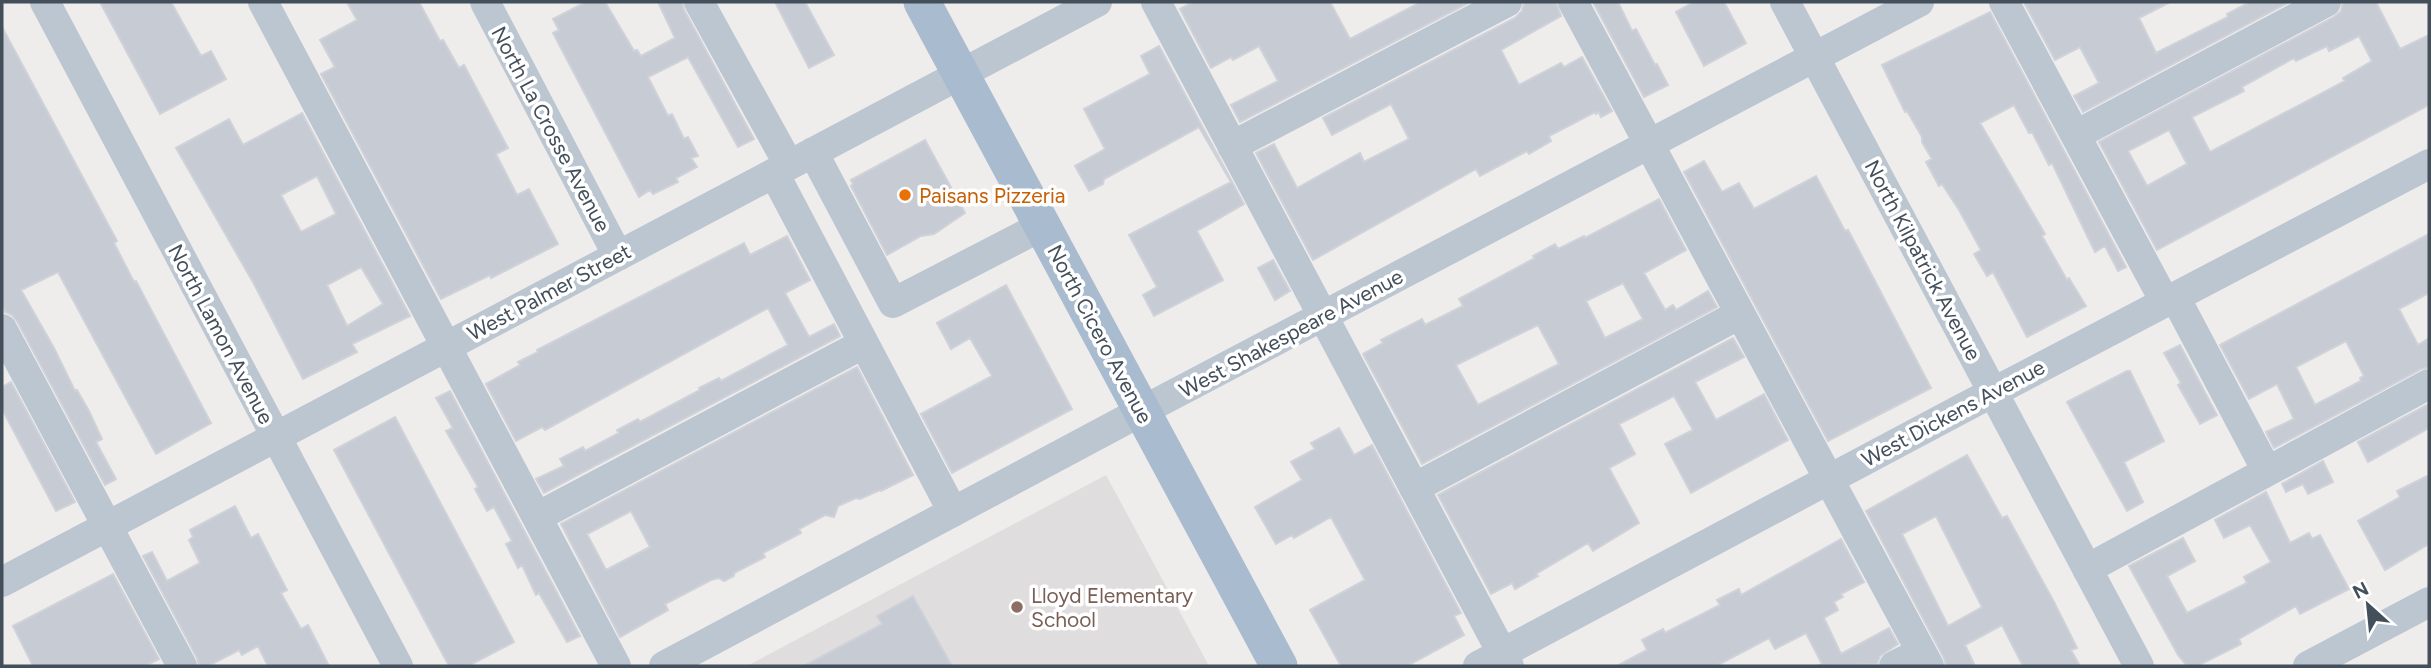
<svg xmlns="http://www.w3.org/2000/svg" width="2431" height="668" viewBox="0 0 2431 668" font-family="Figtree,sans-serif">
<rect width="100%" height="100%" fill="#efecec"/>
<path fill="#e0ddde" d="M1106 475 1209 666H747Z"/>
<path fill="#c7cbd3" stroke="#cfd2d9" stroke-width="2" fill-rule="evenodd" d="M100 2H171L201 56 211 51 226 79 160 114Z
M347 2H419L440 41 443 40 459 68 464 65 508 148 496 154 517 195 529 189 558 244 491 278 490 275 441 299 321 74 335 67 320 40 357 20Z
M586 2H605L634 51 637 50 641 56 675 38 658 2H682L684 10 754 139 738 147 688 57 648 77 668 116 672 114 684 139 688 137 698 156 691 158 697 167 676 178 678 182 653 194 650 190 639 197 553 33 559 30 553 19Z
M775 2H805L834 55 809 68Z
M1193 2H1330L1350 39 1421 2H1470L1240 122 1231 105 1278 81 1259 46 1233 60 1231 57 1211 68 1180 9Z
M1524 2H1556L1561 16 1501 50 1519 85 1561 63 1564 67 1582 57 1612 111 1601 117 1599 112 1596 114 1595 112 1549 136 1551 141 1529 154 1527 151 1480 176 1476 169 1313 260 1256 153 1274 144 1297 188 1360 153 1364 162 1409 139 1391 104 1332 135 1323 118 1515 18 1522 11Z
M1593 2H1618L1632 31 1636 29 1655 65 1657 64 1668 85 1644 97Z
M1694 2H1724L1746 43 1704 66 1676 12Z
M2028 2H2170L2139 18 2156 53 2228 17 2227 14 2250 2H2289L2083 112 2074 96 2099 83 2080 47 2055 60 2025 4Z
M2343 2H2376L2400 49 2429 35V105L2157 250 2099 142 2334 17 2341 11ZM2359 36 2372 61 2343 78 2345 81 2210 152 2192 117 2244 91 2242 87 2294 58 2296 61 2327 46 2329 51ZM2169 130 2187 164 2147 186 2128 151Z
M1990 12 2126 267 2118 271 2105 246 2095 252 2052 163 2049 165 2032 132 2029 133 2014 105 1980 123 2045 234 2042 236 2067 280 2069 278 2086 306 2027 337 1993 272 1987 276 1974 254 1981 250 1959 210 1942 184 1939 186 1926 162 1932 159 1922 142V137L1907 111 1905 112 1882 65Z
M2 27 117 241 114 243 134 282 136 281 211 423 156 454 58 272 21 290 54 348 75 391 77 390 89 411 102 439 96 442 116 479 105 485 17 321 12 315 5 312 2 306Z
M1159 46 1244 204 1197 231 1223 280 1154 316 1143 295 1157 287 1129 235 1231 182 1199 127 1104 179 1103 184 1089 191 1075 166 1105 149 1084 109 1150 74 1141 56Z
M302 113 410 316 352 344 357 352 303 379 254 284 176 148 229 119 243 145ZM317 176 336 214 301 232 281 195ZM361 267 383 304 347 326 327 285Z
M925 140 965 213 934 234 921 236 887 255 851 186 853 184 851 180Z
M1704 161 1722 192 1739 183 1754 209 1816 176 1845 231 1848 230 1854 241 1931 388 1828 441 1684 172Z
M1659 199 1686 250 1644 273 1665 310 1673 305 1676 310 1708 291 1717 307 1422 464 1363 354 1383 343 1381 340 1422 319 1425 325 1463 306 1459 299 1535 258 1533 256 1555 244 1558 249 1584 236 1585 238ZM1623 283 1643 319 1605 338 1586 301ZM1538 325 1559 364 1478 405 1456 365Z
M2429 234V293L2399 309 2418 345 2429 338V367L2421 369 2274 448 2266 432 2294 419 2277 384 2249 399 2220 345ZM2346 341 2364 376 2360 378 2361 381 2315 405 2296 367Z
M787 236 810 280 785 293 809 337 834 324 840 336 544 493 536 479 564 466 560 459 583 447 585 451 619 433 617 430 638 419 640 422 700 390 699 388 719 378 721 381 788 345 768 308 545 430 542 427 516 441 486 384 520 365 518 362 538 352 537 350 744 243 750 255Z
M1273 260 1290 291 1275 300 1258 268Z
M1006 285 1072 409 952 473 921 414 992 376 970 338 951 349 937 323Z
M1733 338 1744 357 1695 382 1716 420 1764 394 1788 440 1691 493 1665 444 1693 430 1674 396 1619 424 1635 454 1609 468 1639 523 1593 551 1588 543 1536 574 1538 576 1515 589 1512 583 1491 594 1438 495Z
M2180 345 2217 415 2200 424 2178 385 2181 383 2164 353Z
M857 367 913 475 881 491 880 490 860 499 856 498 838 506 834 517 825 515 799 529 801 533 763 553 765 557 734 573V576L724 581 719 578 711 580 665 604 668 610 620 637 561 524ZM631 511 650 547 606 570 587 534Z
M2127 371H2130L2164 441 2124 462 2143 502 2127 511 2067 402Z
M11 382 75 502 56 511 2 409V387Z
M450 391 580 636 567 642 539 593 536 595 522 565 518 568 506 544 512 541 494 507 487 511 475 489 478 487 446 431 453 428 436 398Z
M2429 404V428L2368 462 2358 442Z
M395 417 514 642 468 666H449L334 450Z
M1339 428 1354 455 1372 445 1461 613 1454 616 1464 635 1407 666H1341L1310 610 1365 580 1331 517 1294 538 1292 535 1276 544 1255 507 1302 480 1291 462 1315 449 1311 443Z
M1967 455 2002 518 2007 516 2054 602 2077 648 2071 650 2080 666H2023L2002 625 1965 645 1975 666H1946L1944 658 1866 511ZM1936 516 1982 607 1948 626 1902 534Z
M2323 461 2333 482 2308 494 2303 484 2286 492 2282 484Z
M2429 475V544L2385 570 2358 521 2400 497 2397 491Z
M2266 492 2290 543 2309 533 2312 539 2320 535 2349 589 2300 614 2296 606 2239 639 2241 644 2197 666H2187L2178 655 2129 566 2183 538 2195 561 2167 576 2187 613 2247 583 2244 577 2271 562 2250 525 2224 538 2215 520Z
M235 506 251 538 258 534 287 590 281 593 301 629 308 625 329 666H268L258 646 242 655 239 650 208 666H199L197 658 143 556 152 552 167 581 200 563 189 540 193 537 190 530Z
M1841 539 1864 582 1841 594 1843 597 1834 602 1838 610 1824 618 1841 654 1889 628 1898 644 1880 656 1877 664 1817 666 1822 664 1806 633 1775 649 1769 638 1716 666H1617L1647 650 1642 640 1663 629 1665 633 1720 605 1717 600 1739 589 1741 595Z
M113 574 159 659 145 666H33L13 626Z
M913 596 952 666H804L882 624 877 616Z"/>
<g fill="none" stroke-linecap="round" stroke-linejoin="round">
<path stroke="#bbc6d1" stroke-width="30" d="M45 2 398 666
M263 2 616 666
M485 2 618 256
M699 2 789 165
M1156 2 1509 666
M1573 2 1929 666
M1785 2 2139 666
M2004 2 2165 302
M2076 135 2326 2
M1232 146 1507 2
M813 152 893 303 1042 226
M774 173 953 512
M2175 297 2267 471
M2 329 182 666
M1414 488 1740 314
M537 517 863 344
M2087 569 2429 384
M2 582 1097 2
M664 666 1142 411 1919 2
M1478 666 1963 408 2429 164
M1894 666 1921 652
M2308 666 2429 602"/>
<path stroke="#a8bbcf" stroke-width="37" d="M922 2 1279 666"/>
</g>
<circle fill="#e8710a" stroke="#fff" stroke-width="2.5" cx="905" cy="195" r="7"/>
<circle fill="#8d6e63" stroke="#fff" stroke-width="2.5" cx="1017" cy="607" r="7"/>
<g text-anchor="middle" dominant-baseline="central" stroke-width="7" stroke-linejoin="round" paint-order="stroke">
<g font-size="21" fill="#434f5b" stroke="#fff">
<text transform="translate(551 129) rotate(62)">North La Crosse Avenue</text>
<text transform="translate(1923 260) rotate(62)">North Kilpatrick Avenue</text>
<text transform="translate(549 292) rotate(-28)">West Palmer Street</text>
<text transform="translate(1291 333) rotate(-28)">West Shakespeare Avenue</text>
<text transform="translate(221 334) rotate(62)">North Lamon Avenue</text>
<text transform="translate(1100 334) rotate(62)">North Cicero Avenue</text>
<text transform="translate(1953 413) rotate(-28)">West Dickens Avenue</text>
</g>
<g font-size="21" fill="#c56008" stroke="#fff" text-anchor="start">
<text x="919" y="195">Paisans Pizzeria</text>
</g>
<g font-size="21" fill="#785e54" stroke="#fff" text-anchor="start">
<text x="1031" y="595">Lloyd Elementary<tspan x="1031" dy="24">School</tspan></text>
</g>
</g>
<rect width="2431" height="668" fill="none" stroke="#434f5b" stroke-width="7"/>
<g transform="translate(2368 605) rotate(333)" stroke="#ffffff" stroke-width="5" paint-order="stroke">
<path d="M0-5L12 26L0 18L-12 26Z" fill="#434f5b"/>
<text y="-10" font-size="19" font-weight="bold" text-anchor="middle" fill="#434f5b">N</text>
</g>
</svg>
